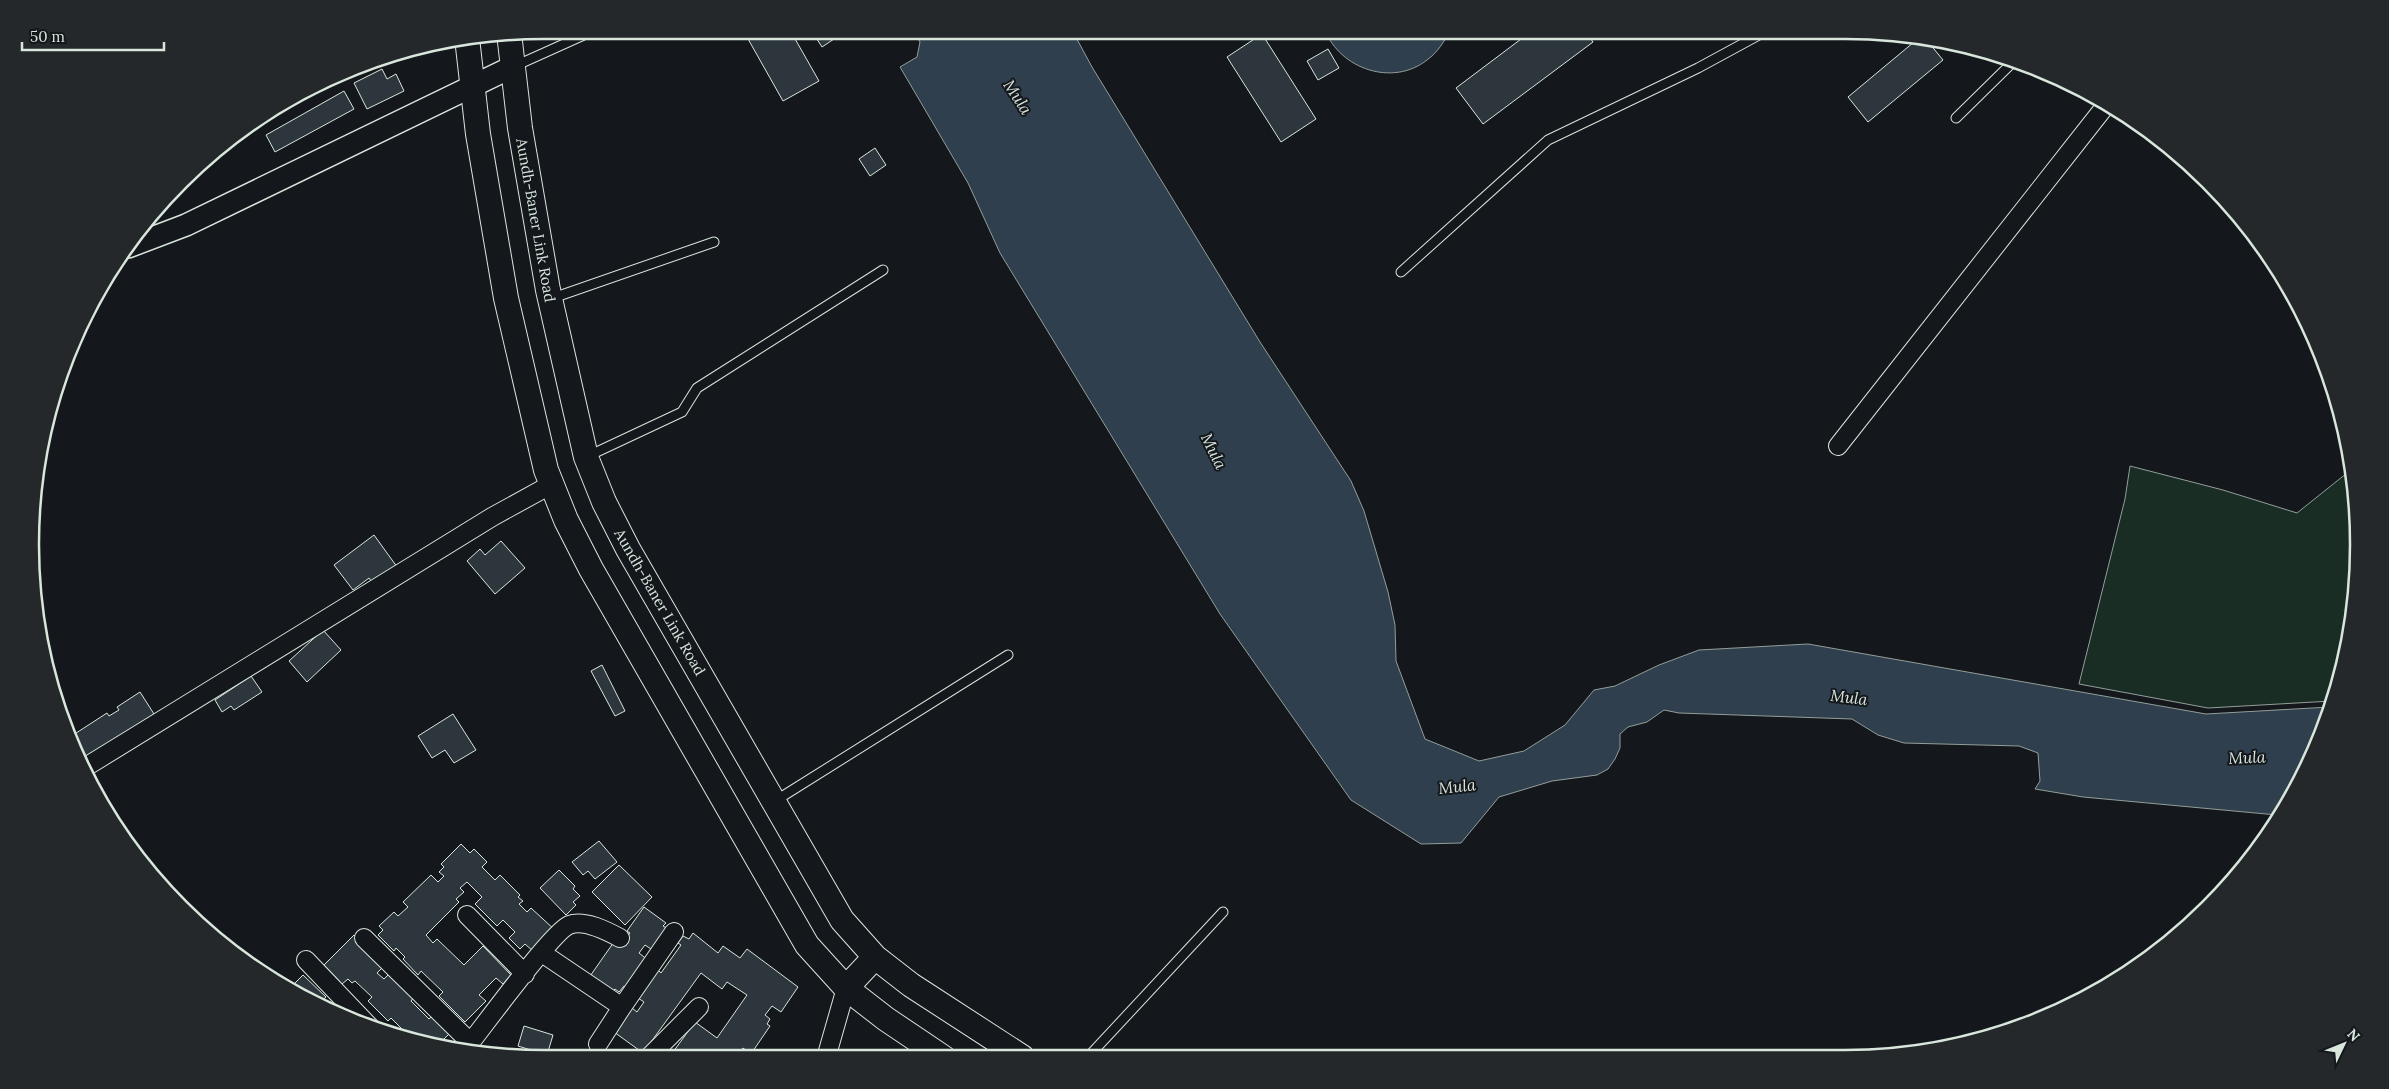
<svg xmlns="http://www.w3.org/2000/svg" width="2389" height="1089" viewBox="0 0 2389 1089" font-family="Lora,serif">
<rect width="100%" height="100%" fill="#14181c"/>
<path fill="#1a2d24" stroke="#939e99" d="M2130 466 2223 490 2297 513 2352 469 2359 544 2349 645 2332 701 2208 708 2079 684 2125 499Z"/>
<path fill="#2f3f4d" stroke="#939e99" d="M913 30H1072L1092 67 1260 342 1351 481 1364 511 1388 592 1395 625 1396 661 1425 739 1479 761 1524 751 1565 725 1594 690 1615 686 1659 665 1699 650 1808 644 2206 714 2330 707 2320 741 2277 815 2083 797 2035 789 2040 781 2038 753 2019 746 1904 743 1878 735 1852 719 1679 713 1664 710 1647 722 1628 727 1620 734V748L1615 759 1608 769 1597 775 1552 781 1499 797 1461 843 1421 844 1351 800 1220 614 1000 253 968 183 900 67 917 57 920 42Z
M1325 30H1450C1444 42 1438 52 1427 60 1393 87 1340 69 1325 30Z"/>
<path fill="#2c363c" stroke="#d8e6dc" d="M743 30H790L819 81 783 101Z
M811 30H828L834 39 822 47Z
M1533 30H1585L1593 42 1483 124 1456 88Z
M1262 34 1316 119 1281 142 1227 57Z
M1920 37 1925 38 1943 60 1868 122 1848 97Z
M1328 49 1339 68 1318 80 1307 61Z
M382 69 387 79 396 74 404 91 367 109 354 83Z
M344 91 354 109 275 152 266 135Z
M875 148 886 165 870 176 859 159Z
M374 535 400 571 376 588 369 578 353 590 334 565Z
M501 541 525 568 495 594 467 561 480 549 485 555Z
M323 630 341 650 307 682 289 661Z
M602 665 625 711 615 716 591 671Z
M251 676 262 692 234 710 231 706 222 712 215 700Z
M140 692 154 714 80 761 70 737 107 713 109 716 119 710 117 707Z
M453 714 476 750 454 763 445 750 432 758 418 736Z
M599 841 617 862 595 879 588 871 583 875 572 862Z
M461 844 470 853 474 849 487 862 482 867 495 880 500 875 520 895 518 897 523 901 519 904 527 912 531 908 556 931 534 952 525 944 520 949 509 938 515 932 503 920 497 926 475 904 482 897 467 882 460 888 464 892 456 899 459 902 426 935 433 943 437 939 464 965 483 946 511 975 503 984 496 978 479 995 486 1001 465 1022 439 996 443 992 421 971 418 975 403 959 405 957 396 948 394 951 378 935 383 930 379 926 394 912 398 916 408 907 403 902 431 875 438 882 444 876 439 872 444 867 441 864Z
M619 865 652 897 625 925 592 892Z
M559 870 575 886 573 889 580 896 573 902 576 905 566 915 540 888Z
M644 907 666 923 663 926 670 930 654 951 645 945 639 953 649 961 628 989 624 986 619 992 615 989 609 995 588 979 616 939 622 943 630 933 627 931Z
M693 933 718 953 723 946 740 958 747 949 798 987 781 1012 772 1006 765 1015 770 1019 767 1024 770 1026 751 1054 743 1048 738 1056 741 1058 682 1059 673 1052 695 1022 717 1038 747 995 727 982 722 989 701 973 643 1053 614 1032 632 1008 637 1012 644 1002 638 998 658 970 661 973 681 945 678 943 683 936 689 939Z
M354 935 385 965 377 973 384 979 391 972 415 996 411 1001 429 1019 434 1014 451 1032 436 1047 407 1038 409 1036 391 1018 388 1021 368 1001 372 997 355 981 352 983 348 979 342 984 324 965Z
M303 975 326 997 320 1002 328 1010 288 990Z
M524 1026 553 1035 547 1055 518 1046Z"/>
<g fill="none" stroke-linecap="round" stroke-linejoin="round">
<g stroke="#d8e6dc" stroke-width="11">
<path id="service" d="M515 66 595 30
M1956 118 2014 61
M1401 272 1548 140 1698 68 1768 30
M550 299 714 242
M586 457 682 412 697 388 883 270
M775 801 1008 655
M1088 1057 1223 912"/>
</g>
<g stroke="#d8e6dc" stroke-width="20">
<path id="minor" d="M1838 446 2107 104
M84 768 492 517 552 484
M467 915 525 974
M364 938 471 1043
M542 953 622 1007 674 932
M306 960 370 1027
M598 1044 622 1007
M464 1051C480 1031 552 932 569 925 584 919 607 931 620 938
M826 1058 846 988
M647 1059 699 1007"/>
</g>
<g stroke="#d8e6dc" stroke-width="24">
<path id="tertiary" d="M128 247 186 225 512 67"/>
</g>
<g stroke="#d8e6dc" stroke-width="26">
<path id="secondary" d="M509 33 520 128 548 290 586 457 604 502 628 549 842 920 875 957 911 985 1022 1057
M467 38 478 134 506 298 546 470 566 520 591 569 807 945 846 988 886 1019 944 1058
M846 988 875 957"/>
</g>
<use href="#service" stroke="#14181c" stroke-width="9"/>
<use href="#minor" stroke="#14181c" stroke-width="18"/>
<use href="#tertiary" stroke="#14181c" stroke-width="21"/>
<use href="#secondary" stroke="#14181c" stroke-width="24"/>
</g>
<g text-anchor="middle" dominant-baseline="central" stroke-width="4" stroke-linejoin="round" paint-order="stroke">
<g font-size="15" fill="#d8e6dc" stroke="#14181c">
<text transform="translate(536 220) rotate(80)">Aundh-Baner Link Road</text>
<text transform="translate(660 602) rotate(60)">Aundh-Baner Link Road</text>
</g>
<g font-size="16" font-style="italic" fill="#d8e6dc" stroke="#14181c">
<text transform="translate(1018 97) rotate(57)">Mula</text>
<text transform="translate(1214 451) rotate(64)">Mula</text>
<text transform="translate(1849 697) rotate(7)">Mula</text>
<text transform="translate(2247 757) rotate(-2)">Mula</text>
<text transform="translate(1457 786) rotate(-6)">Mula</text>
</g>
</g>
<path d="M0 0H2389V1089H0ZM544 39H1845A505 505 0 0 1 2350 544V545A505 505 0 0 1 1845 1050H544A505 505 0 0 1 39 545V544A505 505 0 0 1 544 39Z" fill="#24282b" fill-rule="evenodd"/>
<path fill="none" stroke="#d8e6dc" stroke-width="2.5" d="M544 39H1845A505 505 0 0 1 2350 544V545A505 505 0 0 1 1845 1050H544A505 505 0 0 1 39 545V544A505 505 0 0 1 544 39Z"/>
<g transform="translate(2344 1044) rotate(47)" stroke="#14181c" stroke-width="4" paint-order="stroke">
<path d="M0-4L9 19L0 12L-9 19Z" fill="#d8e6dc"/>
<text y="-8" font-size="14" font-weight="bold" text-anchor="middle" fill="#d8e6dc">N</text>
</g>
<path d="M22 42v8h142v-8" fill="none" stroke="#d8e6dc" stroke-width="2.5"/>
<text x="30" y="42" font-size="15" fill="#d8e6dc" stroke="#14181c" stroke-width="4" paint-order="stroke">50 m</text>
</svg>
